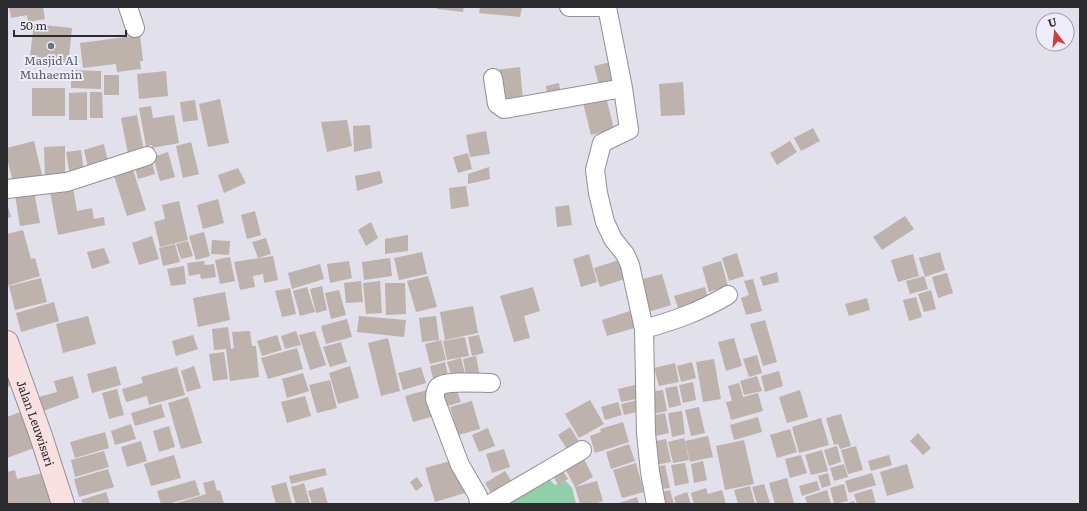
<svg xmlns="http://www.w3.org/2000/svg" width="1087" height="511" viewBox="0 0 1087 511" font-family="Literata,serif">
<rect width="100%" height="100%" fill="#e1e0eb"/>
<path fill="#91cfa8" d="M545 475 555 485 566 481 572 488 576 504H504Z"/>
<path fill="#bdb2ac" d="M9 7H43L45 19 28 22 27 15 11 18Z
M437 7H464L463 12 437 9Z
M480 7H522L520 17 479 13Z
M34 24 72 28 68 67 29 63Z
M140 35 143 61H140L141 69 117 72 116 64 83 68 80 43Z
M615 61 621 84 600 89 594 66Z
M520 67 523 100 499 103 495 70Z
M71 70 101 71V89L71 88Z
M166 71 168 96 139 99 137 74Z
M104 75H119V95H104Z
M683 82 685 115 661 116 659 84Z
M559 83 561 97 548 99 546 86Z
M32 88H65V116H32Z
M87 92V120H69V93Z
M90 92H102L103 118H90Z
M605 93 614 129 591 135 582 99Z
M220 99 229 143 208 147 199 104Z
M195 100 198 120 183 122 180 102Z
M151 106 153 118 174 115 179 143 152 148V145L146 146 139 108Z
M137 115 144 151 128 154 121 118Z
M347 120 352 146 327 152 321 122Z
M370 125 372 148 354 152 353 126Z
M813 128 820 141 801 151 794 138Z
M486 131 490 154 470 157 466 135Z
M34 141 43 179 14 186 7 158V148Z
M790 141 797 152 777 165 770 153Z
M191 142 199 174 183 178 176 146Z
M104 144 108 162 88 167 84 150Z
M65 146V176L45 177 44 147Z
M81 150 84 172 70 175 66 152Z
M168 152 175 177 160 181 153 157Z
M468 153 472 169 458 173 453 157Z
M151 159 155 174 138 179 134 164Z
M489 167 490 179 468 184V174Z
M238 168 246 183 224 193 218 175Z
M133 170 146 210 127 216 114 176Z
M380 171 383 183 357 191 355 176Z
M72 182 77 211 92 208 94 219 104 217 105 225 58 235 49 186Z
M466 186 469 206 451 209 449 188Z
M34 192 40 223 20 226 15 195Z
M218 199 224 223 203 229 197 205Z
M179 201 188 240 160 247 154 222 165 219 162 205Z
M7 203 11 217 7 218Z
M569 205 572 225 557 227 555 207Z
M255 211 261 235 247 239 241 215Z
M905 216 914 229 882 250 873 237Z
M371 222 378 238 366 246 358 230Z
M23 230 31 259 35 258 40 276 7 286V234Z
M204 232 210 256 196 260 189 236Z
M408 235V251L385 254V239Z
M152 236 159 259 139 265 132 243Z
M266 238 271 254 258 258 252 242Z
M212 240 230 241 229 255 211 254Z
M188 241 193 256 181 259 176 244Z
M175 244 180 262 163 266 159 248Z
M104 248 110 263 92 269 87 252Z
M422 252 427 274 399 280 394 258Z
M940 252 945 270 925 277 919 258Z
M737 253 744 276 729 281 722 258Z
M589 254 597 282 581 287 573 259Z
M913 254 919 276 898 282 891 260Z
M273 256 278 280 264 283 263 274 253 276 255 287 240 290 234 262Z
M230 257 235 281 220 284 215 260Z
M390 258 392 276 364 280 362 262Z
M622 259 628 278 600 287 594 268Z
M204 261 205 265 214 264 216 277 201 279 200 274 189 276 187 263Z
M349 261 352 278 330 283 327 264Z
M721 261 728 286 709 292 702 267Z
M320 264 324 279 292 289 288 273Z
M184 266 186 284 171 286 167 269Z
M777 272 779 282 763 286 760 277Z
M947 273 953 293 938 298 932 277Z
M662 274 671 305 648 312 639 280Z
M428 276 437 307 416 312 407 281Z
M924 276 928 289 910 294 906 281Z
M41 278 47 302 15 310 9 286Z
M753 279 762 311 746 315 741 298 749 295 744 281Z
M361 281 363 302 346 303 344 283Z
M380 281 382 313 366 314 363 283Z
M385 283H405L406 314 386 315Z
M322 286 327 310 316 313 310 289Z
M307 287 315 312 300 316 293 291Z
M533 287 540 311 524 316 530 338 514 342 500 296Z
M705 287 708 299 678 308 674 296Z
M290 288 296 314 282 317 275 291Z
M339 290 346 315 331 319 325 293Z
M931 290 936 309 924 312 918 294Z
M225 292 230 320 198 327 193 298Z
M916 297 922 317 909 321 903 300Z
M867 298 870 310 849 316 845 304Z
M54 302 59 321 21 332 16 313Z
M473 306 478 333 445 340 440 312Z
M633 310 638 327 607 336 602 320Z
M88 316 96 344 63 353 56 324Z
M359 316 406 320 404 337 357 332Z
M436 316 439 340 422 342 419 318Z
M347 319 352 337 326 344 321 326Z
M765 320 777 362 763 366 750 324Z
M228 327 231 349 234 348 232 332 250 331 252 346H256L259 377 230 381 226 349 214 350 212 329Z
M296 331 301 345 285 349 281 336Z
M315 331 326 365 310 370 299 335Z
M193 335 198 349 176 356 172 341Z
M277 335 282 350 262 356 257 341Z
M479 335 484 353 472 356 468 337Z
M465 337 469 356 447 360 443 341Z
M388 338 400 391 381 396 368 343Z
M734 338 742 366 726 371 718 342Z
M441 340 446 360 430 364 425 344Z
M341 342 347 362 330 367 323 347Z
M297 348 303 369 268 379 261 358Z
M224 352 228 379 213 381 209 354Z
M757 355 762 373 749 377 743 359Z
M476 356 480 377 467 380 463 359Z
M461 358 466 378 453 381 447 362Z
M714 359 721 399 703 402 696 362Z
M445 362 449 380 434 383 430 366Z
M692 362 696 378 681 382 677 366Z
M675 363 679 382 659 386 654 368Z
M7 365 13 385 7 387Z
M116 366 121 385 92 393 87 374Z
M194 366 201 388 187 392 181 371Z
M350 366 359 398 338 404 329 373Z
M177 367 185 395 149 405 147 396 126 402 122 389 143 383 141 377Z
M421 367 426 383 403 390 398 373Z
M779 371 783 386 765 392 761 376Z
M303 373 309 391 287 398 282 379Z
M73 376 79 398 43 411 39 397 57 392 54 381Z
M757 376 762 391 744 395 740 381Z
M330 380 337 408 317 413 309 385Z
M693 382 696 400 683 403 679 385Z
M739 383 743 397 758 393 763 411 731 420 726 402 732 401 728 386Z
M639 384 642 398 621 402 618 389Z
M677 386 681 405 669 408 665 388Z
M456 388 461 402 441 408 437 393Z
M117 389 124 415 109 419 102 393Z
M427 390 434 416 413 422 405 396Z
M663 390 667 411 654 414 650 392Z
M800 390 808 417 787 423 779 397Z
M305 396 311 416 287 423 281 402Z
M188 397 202 443 181 449 168 403Z
M590 400 604 424 579 438 565 414Z
M638 400 640 411 624 415 621 404Z
M472 401 480 429 458 435 450 407Z
M618 402 622 415 605 420 601 407Z
M161 404 165 417 135 426 131 413Z
M699 407 705 433 691 436 685 410Z
M682 411 685 434 672 437 668 413Z
M20 412 34 448 7 458V417Z
M665 413 669 433 651 437 647 417Z
M841 414 851 446 840 449 838 444 834 445 826 418Z
M758 417 762 432 734 440 730 425Z
M821 418 829 445 799 453 792 427Z
M623 422 629 442 595 453 590 436 601 432 600 429Z
M131 424 136 439 115 445 111 431Z
M169 426 175 447 159 452 153 431Z
M570 427 581 445 569 452 558 435Z
M488 428 495 446 479 452 472 435Z
M790 429 797 452 777 458 770 435Z
M105 432 109 448 75 458 70 442Z
M918 433 931 448 923 455 910 441Z
M708 436 713 457 690 462 685 441Z
M684 438 689 460 673 463 668 442Z
M666 439 671 462 655 465 651 442Z
M744 440 754 484 725 490 716 446Z
M141 441 147 461 127 467 121 447Z
M629 444 635 461 611 469 606 452Z
M837 446 841 462 829 466 824 450Z
M856 446 863 470 848 474 841 450Z
M504 449 510 467 492 473 486 454Z
M822 450 828 471 811 475 805 455Z
M104 451 109 467 75 477 71 460Z
M581 453 593 477 575 487 562 463Z
M174 455 181 478 151 486 144 464Z
M801 455 807 473 790 478 785 459Z
M889 455 892 465 871 471 868 461Z
M458 459 468 492 435 502 425 468Z
M703 461 707 480 694 483 691 464Z
M636 463 644 492 622 498 613 470Z
M685 463 689 483 675 486 671 465Z
M844 464 848 477 834 481 830 468Z
M907 464 914 488 887 496 880 472Z
M665 465 670 488 656 490 652 468Z
M561 467 568 479 558 485 551 472Z
M325 468 327 475 291 484 289 476Z
M108 469 114 487 79 497 74 479Z
M15 470 17 479 47 472 54 504H7V472Z
M505 471 514 485 494 498 485 483Z
M828 473 831 485 822 488 818 476Z
M872 473 876 485 849 493 845 481Z
M417 477 423 486 416 491 410 482Z
M787 478 794 503 775 504 769 483Z
M195 480 200 495 168 504H161L157 491Z
M214 480 217 491 220 490 224 504H174L206 494 203 483Z
M597 481 603 501 594 504H580L575 487Z
M817 481 820 490 802 496 799 486Z
M286 482 292 504H276L271 486Z
M304 483 310 504H296L291 487Z
M764 484 770 503 757 504 752 487Z
M844 484 848 501 834 504 830 488Z
M750 486 755 504H738L734 490Z
M323 487 328 504H312L308 491Z
M706 488 708 494 722 490 726 504H694L691 493Z
M872 489 876 504H857L854 494Z
M670 490 674 504H660L657 493Z
M827 490 831 504H807L805 497Z
M106 492 110 504H83L81 500Z
M687 492 691 504H676L674 497Z
M637 497 639 504H616Z
M854 501 855 504H845Z"/>
<g fill="none" stroke-linecap="round" stroke-linejoin="round">
<g stroke="#90909a" stroke-width="20">
<path id="street" d="M128 7 135 28
M493 78 497 104 504 109 623 88 607 7H569
M623 88 629 130 602 143 595 170 598 193 605 222 613 239 625 254 630 265 644 329 646 433 650 472 656 504
M7 189 67 182 147 156
M644 329C676 320 699 312 728 295
M479 504 478 496 460 465 435 399C435 395 435 390 438 387 446 380 479 383 491 383
M490 504 582 450"/>
</g>
<g stroke="#90909a" stroke-width="24">
<g id="secondary">
<path id="s1" d="M7 342 41 436 63 504"/>
</g>
</g>
<use href="#street" stroke="#fff" stroke-width="18"/>
<use href="#secondary" stroke="#f9e1e2" stroke-width="22"/>
</g>
<circle fill="#6b7280" stroke="#eeedf9" stroke-width="1.5" cx="51" cy="46" r="4"/>
<g text-anchor="middle" dominant-baseline="central" stroke-width="4" stroke-linejoin="round" paint-order="stroke">
<g font-size="12" fill="#5b616d" stroke="#eeedf9">
<text x="51" y="60">Masjid Al<tspan x="51" dy="14">Muhaemin</tspan></text>
</g>
<g font-size="12" fill="#2c2c30" stroke="#eeedf9">
<text stroke="none"><textPath href="#s1" startOffset="86">Jalan Leuwisari</textPath></text>
</g>
</g>
<rect width="1087" height="511" fill="none" stroke="#2c2c30" stroke-width="16"/>
<g transform="translate(1055 32) rotate(344)"><circle r="19" fill="#eeedf9" stroke="#a0a0a9"/>
<path d="M0-3L7 15L0 10L-7 15Z" fill="#ce3f3e"/>
<text y="-6" font-size="11" font-weight="bold" text-anchor="middle" fill="#2c2c30">U</text>
</g>
<path d="M14 30v6h112v-6" fill="none" stroke="#2c2c30" stroke-width="2"/>
<text x="20" y="30" font-size="12" fill="#2c2c30" stroke="#eeedf9" stroke-width="3" paint-order="stroke">50 m</text>
</svg>
